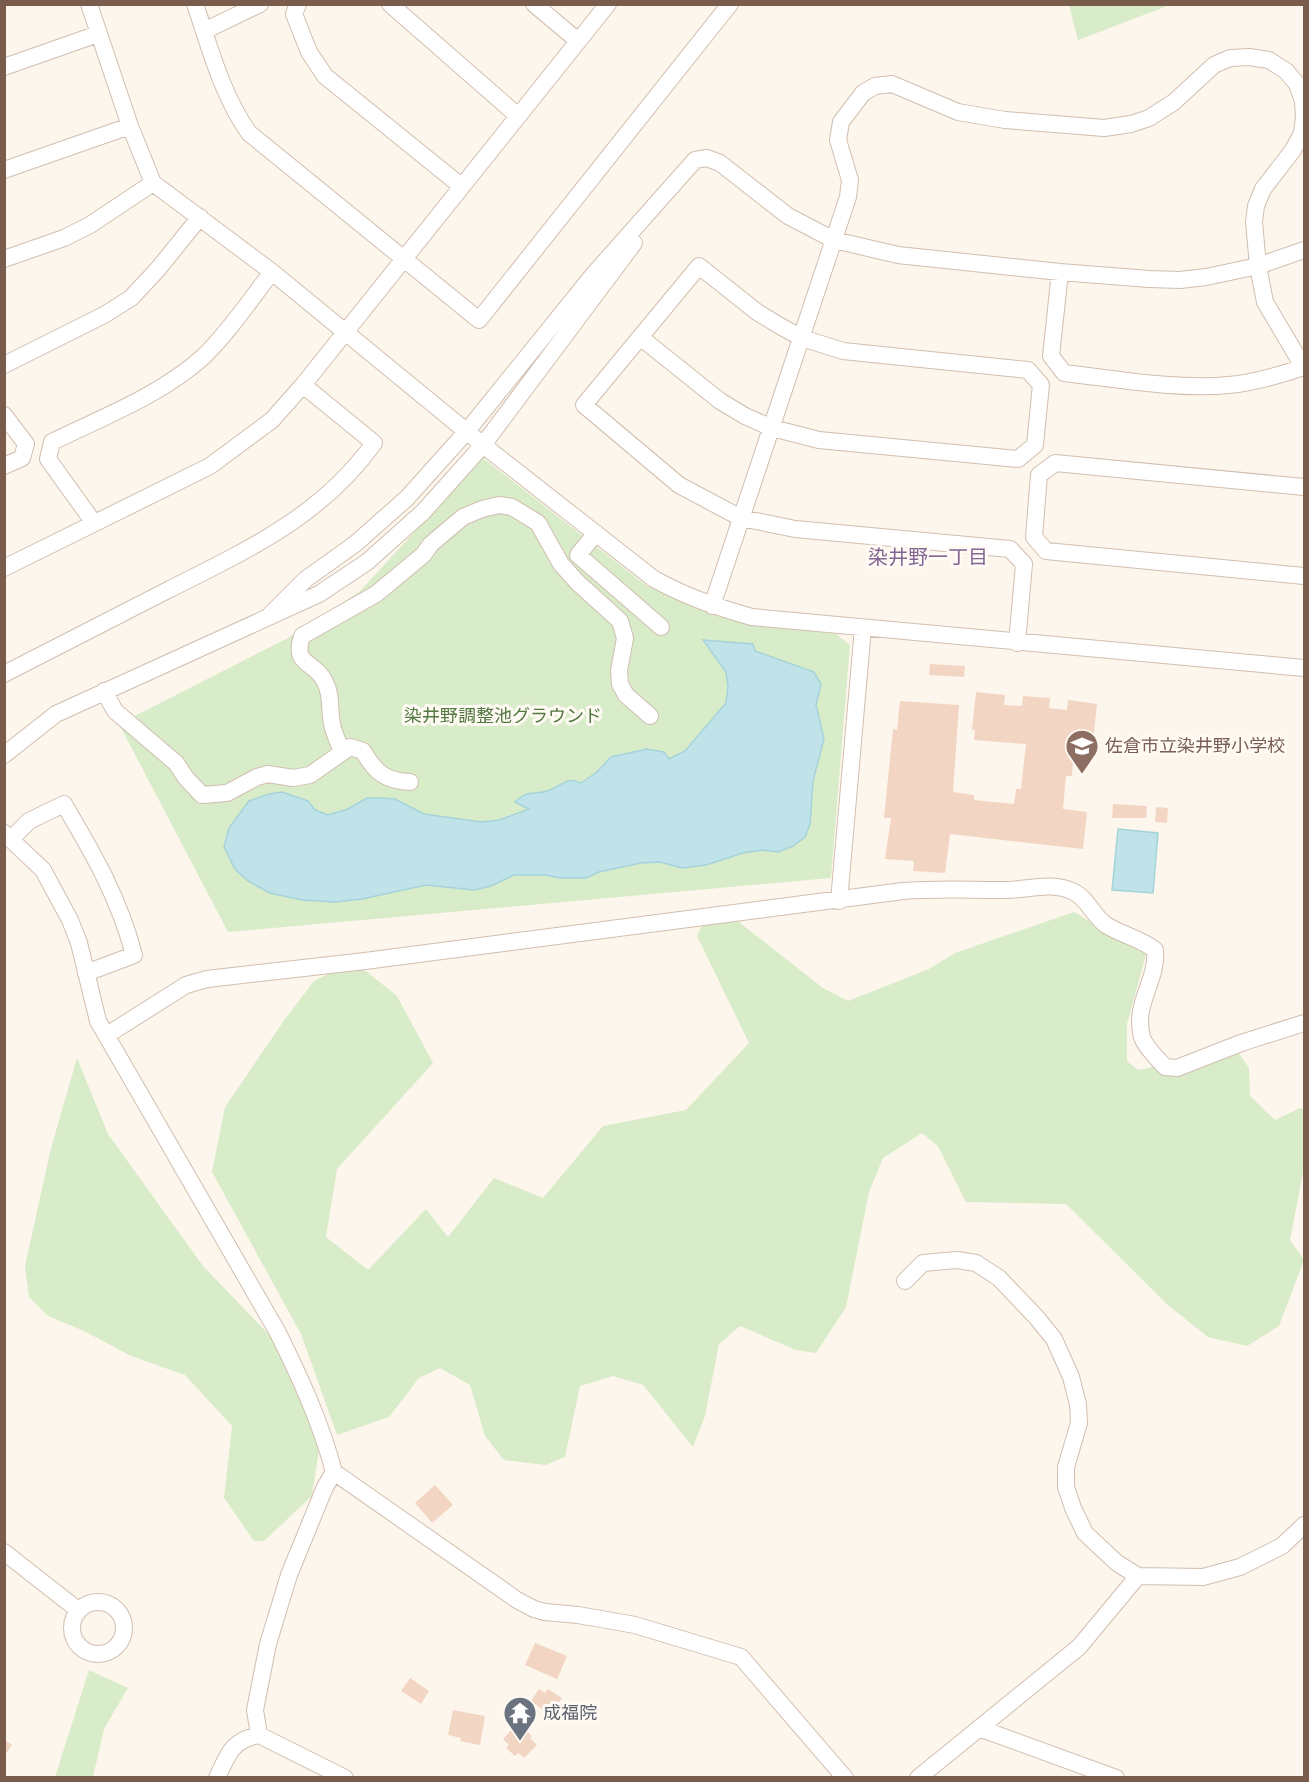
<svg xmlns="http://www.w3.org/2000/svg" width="1309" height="1782" viewBox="0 0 1309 1782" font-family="Signika,'Noto Sans JP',sans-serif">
<rect width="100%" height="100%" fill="#fdf6ec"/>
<path fill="#d8ecc9" d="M1069 5V4L1170 5 1078 40Z
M483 458 647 586 716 616 836 634 850 645 831 878 228 932 119 724 288 638 359 592Z
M1074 912 1146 955 1127 1024V1061L1138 1070 1236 1049 1249 1068 1250 1096 1275 1120 1300 1108 1304 1110V1167L1290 1240 1304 1260 1279 1326 1247 1346 1208 1337 1169 1306 1066 1204 966 1202 938 1146 922 1133 883 1158 869 1192 846 1307 816 1353 796 1350 740 1326 719 1344 705 1416 693 1447 643 1385 613 1376 580 1386 565 1457 545 1465 504 1460 485 1436 470 1385 440 1368 419 1378 389 1417 337 1435 301 1334 212 1172 225 1107 285 1019 314 981 345 966 366 971 397 996 433 1063 337 1169 326 1237 368 1270 426 1209 448 1237 494 1178 543 1198 603 1126 686 1110 749 1043 697 936 702 925 730 915 823 988 848 1001 929 969 955 953Z
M77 1058 108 1134 203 1266 277 1343 324 1417 312 1496 264 1541H254L224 1498 232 1426 185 1375 131 1356 84 1331 48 1316 29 1297 25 1266 51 1148Z
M89 1670 128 1688 104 1729 93 1777H55Z"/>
<path fill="#bfe3e8" stroke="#a5d3da" stroke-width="1.5" d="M703 640 753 644 755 651 814 672 821 684 816 705 824 739 813 781 810 824 805 837 793 846 778 852 762 850 743 853 706 865 682 868 660 862 641 863 599 872 586 878H560L545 875H514L491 886 474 890 426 885 362 899 335 902 302 900 270 893 248 881 235 869 224 847 229 828 249 801 269 794 282 792 308 801 315 810 328 815 348 809 367 798H380L395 799 424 814 481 822 499 820 529 809 515 802C531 787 534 797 550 790 563 785 567 776 581 783L597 772 611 757 647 749 664 752 669 759 685 751 726 703 728 686 726 672Z
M1118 829 1158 833 1153 893 1112 890Z"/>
<path fill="#f3d5c3" d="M930 664 965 666 964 677 929 675Z
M976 692 1005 695 1004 705 1022 706 1023 696 1050 698 1049 708 1067 710 1068 700 1097 704 1092 750 1074 749 1072 776H1066L1063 809 1087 812 1083 849 950 834 945 873 913 871 914 861 885 859 891 818H884L893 729 897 730 900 701 959 705 953 792 974 795V800L1014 804 1016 789H1021L1026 744 974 740 975 730H972Z
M1113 804 1147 806 1146 818H1112Z
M1156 807 1168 808 1167 823 1155 822Z
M435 1485 453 1505 432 1523 415 1503Z
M535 1643 567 1656 557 1679 525 1665Z
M410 1678 429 1691 421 1704 401 1691Z
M539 1689 545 1693 548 1689 562 1698 550 1715 531 1701Z
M453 1710 485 1716 480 1745 460 1741 461 1738 448 1735Z
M516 1725 522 1731 525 1729 532 1736 530 1738 537 1745 524 1758 518 1753 515 1756 506 1748 509 1745 503 1739Z
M4 1739 12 1745 4 1756Z"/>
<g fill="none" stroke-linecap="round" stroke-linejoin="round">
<g stroke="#d1beb0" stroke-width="18">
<path id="minor" d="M89 4 130 126 153 183 272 272 483 445 654 579C687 597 716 607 752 617L1304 668
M195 4C210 48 222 95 249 133L479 320 730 4
M298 4 294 14 309 52 325 76 461 186
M390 4 518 116
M534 4 578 41
M204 31 260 4
M4 67 98 34
M4 170 130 126
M4 259 64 238 90 225 153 183
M1060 272 1051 356 1064 373C1117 379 1176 390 1229 385 1254 383 1280 375 1304 367
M640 337 720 401 745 416 772 428 819 440 1018 459 1035 445 1041 385 1028 370 843 351 802 338 780 326 757 312 699 266 584 405 679 485 741 518 795 529 1010 549 1024 564 1017 643
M4 365 104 315 131 298 158 269 200 217
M4 415 26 444 22 458 4 466
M1304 487 1055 463 1039 475 1034 537 1046 551 1304 576
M94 523 48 459 52 442C103 417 161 395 203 357 229 332 250 300 272 272
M596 533 578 555 661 627
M4 568 210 466 272 420 303 385 608 4
M712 606 848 197 850 180 838 140 841 122 863 93 875 86 892 84 958 112 1005 120 1104 128 1131 124 1149 118 1174 102 1214 65 1230 58 1249 57 1269 60 1286 71 1297 84 1303 101 1304 117 1302 133 1293 150 1263 189 1256 206 1254 222 1258 266 1265 302 1304 368
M269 616 306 579 355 544 407 498 467 431 593 275 695 160 707 158 720 163 788 216 834 240 898 255 1060 272 1149 279 1180 280 1206 277 1258 266 1304 250
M4 674C59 646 114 618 168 590 247 550 321 517 374 443L303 385
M104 691 115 711 176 763 186 778 202 795 227 793 257 777 268 774 293 778 310 775 350 747 363 751C375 772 385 781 410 782
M342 751C338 742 334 734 332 724 329 709 332 695 325 682 315 660 292 667 302 636L376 594 423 555 431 544 463 517 482 509 499 505 512 507 538 523 561 564 577 582 620 621 625 638 619 671 620 684 626 695 650 716
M4 755 56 714 319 594 367 562 423 512 483 445 634 243
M4 833 43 870 70 920 79 943 98 1021 277 1331C300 1377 321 1423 334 1472L517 1600 534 1609 545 1612 578 1615 635 1625 741 1657 845 1778
M11 839 29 821 64 804C94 855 119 898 134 955L86 973
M839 901 863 628
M107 1035 186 985 207 979 365 961 903 891C937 888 971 890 1005 890 1028 890 1052 881 1074 892 1088 899 1093 916 1106 925 1122 935 1140 938 1155 950 1158 981 1133 1003 1142 1037 1145 1047 1158 1059 1165 1067L1177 1068 1241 1043 1304 1023
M905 1281 923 1263 957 1260 976 1263 999 1278 1037 1318 1054 1339 1071 1377 1078 1404 1079 1423 1066 1467V1487L1073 1508 1085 1533 1117 1563 1138 1576
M4 1552 78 1610
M72 1628a26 26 0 1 1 52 0a26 26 0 1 1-52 0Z
M979 1728 1116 1778
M259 1735 255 1710 268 1644 289 1575 325 1487 334 1472
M217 1778C228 1754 232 1740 259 1735L345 1778
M918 1778 1079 1647 1138 1576 1203 1577 1240 1567 1282 1546 1304 1525"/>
</g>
<use href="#minor" stroke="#fff" stroke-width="16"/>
</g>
<defs>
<g id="school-pin" transform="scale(1.725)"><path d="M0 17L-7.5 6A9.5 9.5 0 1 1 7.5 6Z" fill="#8d6e63" stroke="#fffaf3"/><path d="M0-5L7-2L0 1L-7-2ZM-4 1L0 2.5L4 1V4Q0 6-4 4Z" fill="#fff"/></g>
<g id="temple-pin" transform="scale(1.725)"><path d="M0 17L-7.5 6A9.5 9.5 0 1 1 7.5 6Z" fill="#6b7280" stroke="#fffaf3"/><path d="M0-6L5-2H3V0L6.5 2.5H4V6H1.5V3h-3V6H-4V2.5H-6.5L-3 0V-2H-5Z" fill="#fff"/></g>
</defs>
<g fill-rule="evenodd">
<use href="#school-pin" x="1082" y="746"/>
<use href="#temple-pin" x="520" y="1713"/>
</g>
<g text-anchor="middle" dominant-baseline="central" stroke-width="6" stroke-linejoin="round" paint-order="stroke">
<g font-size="18" fill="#537a41" stroke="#fffaf3">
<text x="503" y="716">染井野調整池グラウンド</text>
</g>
<g font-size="18" fill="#785e54" stroke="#fffaf3" text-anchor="start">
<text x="1105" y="746">佐倉市立染井野小学校</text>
</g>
<g font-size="18" fill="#5b616d" stroke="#fffaf3" text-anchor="start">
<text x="543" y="1713">成福院</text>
</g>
<g font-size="20" fill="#846695" stroke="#fffaf3">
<text x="928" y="557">染井野一丁目</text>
</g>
</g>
<rect width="1309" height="1782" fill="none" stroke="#7a5c4d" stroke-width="12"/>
</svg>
